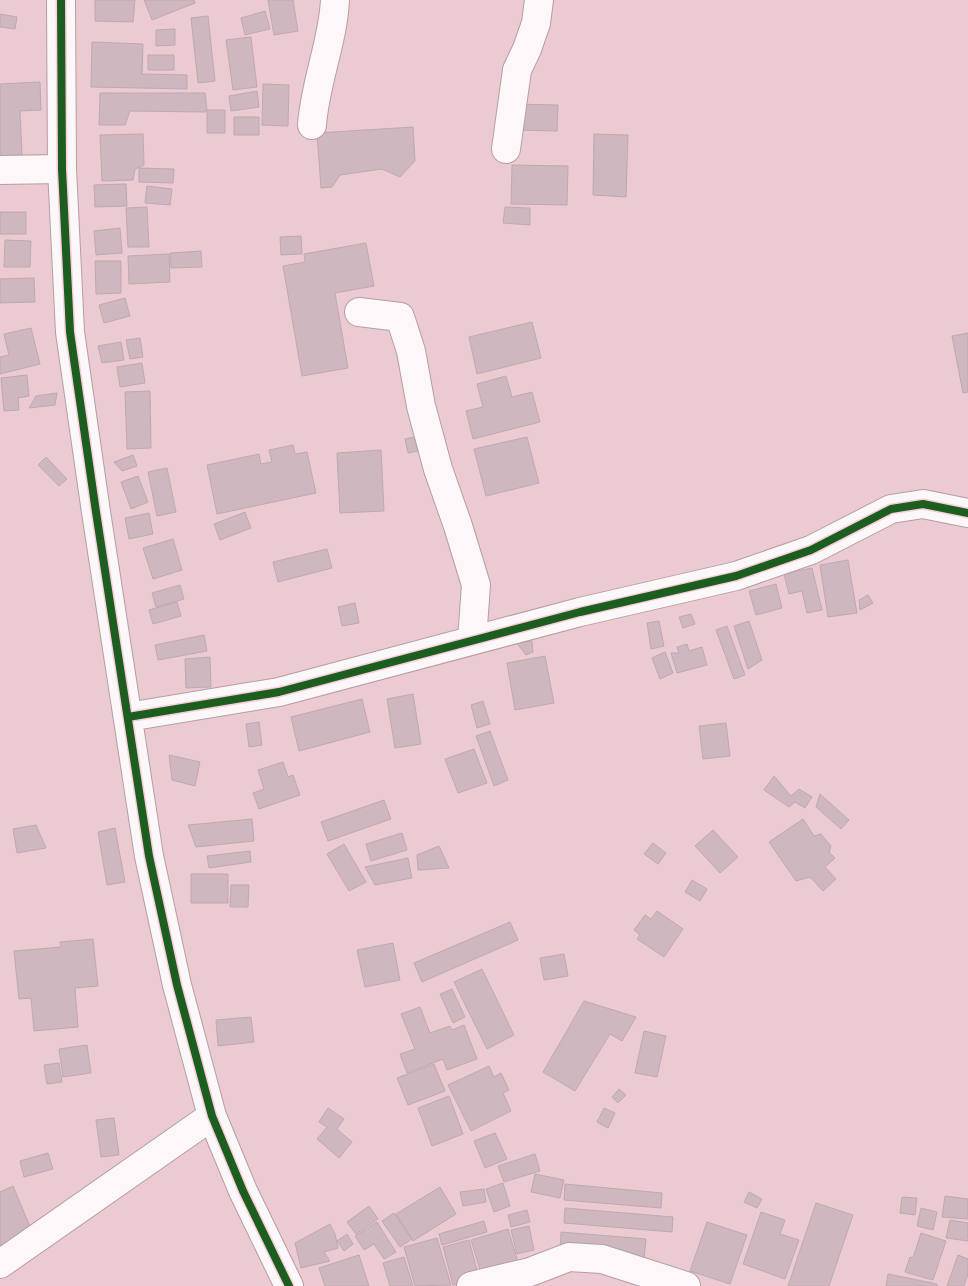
<svg xmlns="http://www.w3.org/2000/svg" width="968" height="1286" viewBox="0 0 968 1286" font-family="'Golos Text',sans-serif">
<rect width="100%" height="100%" fill="#ebcad2"/>
<path fill="#cfb7c0" stroke="#c0a8b2" d="M95 0H135L133 22 95 21Z
M144 0H194L195 3 152 20Z
M268 0H293L298 31 274 35Z
M265 11 270 29 245 35 241 18Z
M0 14 17 17 15 29 0 27Z
M208 16 215 81 198 83 191 18Z
M175 29V45L156 46V30Z
M251 37 257 87 233 90 226 40Z
M92 42 143 44 142 74 187 75V89L91 87Z
M148 55H174V70H148Z
M40 82 41 110 20 111 22 155 0 156V84Z
M263 84 289 85 288 126 262 125Z
M257 91 259 107 231 111 229 96Z
M100 93H205L207 110 205 112 130 111 125 125H99Z
M513 104 558 105 557 131 512 130Z
M207 110H225V133H207Z
M234 117H259V135H234Z
M413 127 415 161 400 177 382 169 340 175 332 187 321 188 317 133Z
M143 134 144 165 135 169 133 180 102 181 100 135Z
M594 134 628 135 626 197 593 195Z
M512 165 568 166 567 205 511 204Z
M139 168 174 169 173 183 139 182Z
M126 184 127 206 95 207 94 185Z
M147 186 172 189 170 205 145 203Z
M147 207 149 247H128L126 208Z
M505 207 530 208V225L503 223Z
M0 212H26V234H0Z
M120 228 122 253 96 255 94 231Z
M301 236 302 254 281 255 280 237Z
M5 240 31 241 30 267H4Z
M366 243 374 286 335 293 348 368 302 376 283 266 305 262 304 254Z
M201 251 202 267 171 268 170 253Z
M169 254 170 282 129 284 128 256Z
M95 261H121V293L96 294Z
M34 278 35 302 0 303V279Z
M125 298 130 316 104 323 99 305Z
M532 322 541 358 477 374 469 337Z
M31 328 40 364 0 374V357L9 355 4 334Z
M968 333V392L963 393 952 336Z
M140 338 143 357 130 359 126 340Z
M121 342 124 360 102 363 98 346Z
M142 363 145 383 120 387 117 367Z
M27 375 29 396 18 398 19 410 4 411 1 378Z
M506 376 512 397 532 392 540 422 473 439 466 411 483 407 477 384Z
M150 391 151 448 127 449 125 392Z
M57 393 55 405 29 408 36 396Z
M414 437 418 451 408 453 405 439Z
M527 437 539 483 486 496 474 449Z
M293 445 295 454 307 452 316 493 217 514 207 465 259 454 261 464 272 462 269 450Z
M381 450 384 511 340 513 337 453Z
M133 455 137 466 122 471 114 462Z
M46 457 67 479 59 486 38 465Z
M167 468 176 512 157 516 148 472Z
M138 476 148 502 131 509 121 482Z
M245 512 251 528 220 540 214 524Z
M149 513 153 534 129 539 125 518Z
M173 539 182 570 153 579 143 548Z
M327 549 332 568 278 582 273 562Z
M848 560 857 613 828 617 820 565Z
M812 568 822 610 807 613 802 591 789 594 784 574Z
M776 584 782 608 756 615 749 591Z
M180 585 184 599 156 607 152 593Z
M868 595 873 603 860 610 859 600Z
M177 602 181 616 153 624 149 610Z
M355 603 359 623 342 626 338 607Z
M691 614 695 624 683 628 679 617Z
M659 621 664 646 651 649 647 623Z
M749 621 762 660 748 669 734 626Z
M727 626 745 675 734 679 716 630Z
M204 635 207 651 158 660 155 645Z
M532 641 533 652 526 655 516 642Z
M687 644 689 651 702 647 707 665 677 673 671 653H679L677 647Z
M665 652 673 673 660 679 652 658Z
M545 656 554 703 515 710 507 663Z
M210 657 211 687 186 688 185 659Z
M413 694 421 744 395 748 387 699Z
M362 699 370 732 299 751 291 717Z
M483 701 490 724 477 728 471 705Z
M259 722 262 745 249 747 246 724Z
M726 723 730 756 703 759 699 726Z
M490 731 508 780 494 786 476 736Z
M474 749 487 783 458 793 445 759Z
M169 755 200 762 195 786 172 780Z
M283 762 288 777 293 775 300 795 259 809 253 793 264 789 258 770Z
M774 776 791 796 799 789 812 797 805 808 795 802 789 807 764 790Z
M820 794 849 820 841 829 816 807Z
M384 800 391 819 328 841 321 822Z
M252 819 254 841 196 847 188 825Z
M803 819 814 836 821 834 831 846 829 852 835 858 825 867 836 879 823 891 810 877 796 881 769 842Z
M36 825 46 848 17 853 13 829Z
M115 828 125 882 107 885 98 832Z
M713 830 738 857 720 873 695 846Z
M402 833 407 850 371 861 366 844Z
M653 843 666 853 658 864 644 854Z
M344 844 366 882 349 891 327 854Z
M439 846 449 868 418 870 417 855Z
M250 851 251 862 209 868 207 856Z
M408 858 412 878 375 885 365 867Z
M191 874H228V903H191Z
M692 880 707 889 700 901 685 892Z
M231 885H249L248 907H230Z
M657 911 683 929 664 957 637 939 640 935 634 930 645 915 651 919Z
M510 922 518 940 422 982 414 963Z
M93 939 98 986 75 988 78 1027 34 1031 31 998 19 999 14 951 61 947 60 942Z
M393 943 400 980 365 987 357 950Z
M564 954 568 976 544 980 540 958Z
M482 969 514 1035 487 1049 454 982Z
M452 989 465 1017 453 1023 440 994Z
M584 1001 636 1017 622 1041 610 1034 575 1091 543 1072Z
M420 1007 430 1033 450 1026 452 1030 464 1025 477 1059 447 1070 443 1059 407 1073 400 1054 415 1049 401 1014Z
M251 1017 254 1042 218 1046 216 1020Z
M644 1031 666 1036 657 1077 635 1073Z
M87 1045 91 1073 63 1077 59 1049Z
M59 1063 62 1082 47 1084 44 1065Z
M434 1064 445 1091 408 1105 397 1078Z
M489 1066 494 1077 501 1073 509 1090 503 1093 511 1111 471 1131 448 1085Z
M619 1089 626 1095 618 1103 612 1097Z
M449 1096 463 1134 432 1146 418 1108Z
M328 1108 344 1119 337 1129 352 1142 339 1158 317 1139 327 1127 319 1122Z
M604 1108 615 1113 608 1128 597 1122Z
M114 1118 119 1155 101 1157 96 1120Z
M495 1133 507 1159 485 1168 474 1141Z
M48 1153 53 1169 24 1177 20 1161Z
M535 1154 540 1171 504 1182 498 1166Z
M535 1174 564 1180 560 1198 531 1192Z
M503 1183 510 1206 494 1212 486 1189Z
M565 1184 662 1193 661 1208 564 1200Z
M13 1186 34 1236 0 1248V1192Z
M440 1187 456 1214 413 1241 396 1214Z
M484 1189 486 1202 463 1206 460 1192Z
M749 1192 762 1199 757 1208 744 1202Z
M945 1196 968 1199V1219L942 1217Z
M902 1197 917 1198 915 1215 900 1213Z
M816 1203 853 1215 829 1286H788Z
M369 1206 378 1219 356 1234 347 1222Z
M565 1208 673 1217 672 1232 564 1223Z
M921 1208 937 1212 933 1230 917 1226Z
M527 1210 530 1222 511 1227 508 1215Z
M761 1212 785 1220 780 1234 799 1240 785 1279 743 1264Z
M394 1213 412 1239 400 1247 382 1221Z
M950 1220 968 1223V1241L946 1238Z
M484 1221 487 1232 442 1245 439 1234Z
M377 1222 396 1252 384 1259 374 1244 364 1250 355 1236Z
M707 1222 747 1235 730 1284 690 1271Z
M330 1224 335 1234 338 1248 324 1252 330 1261 301 1268 295 1243Z
M529 1226 534 1250 517 1254 511 1230Z
M508 1229 518 1262 481 1273 471 1240Z
M561 1232 646 1239 644 1259 560 1252Z
M921 1233 946 1241 933 1280 905 1272 910 1257 913 1258Z
M347 1234 353 1244 344 1251 337 1241Z
M437 1238 451 1285 415 1286 404 1247Z
M469 1240 479 1278 453 1285 443 1247Z
M359 1255 369 1286H325L319 1268Z
M958 1255 968 1259V1274L964 1286H947Z
M404 1257 413 1286H390L383 1263Z
M888 1274 937 1284V1286H886Z"/>
<g fill="none" stroke-linecap="round" stroke-linejoin="round">
<g stroke="#b69da4" stroke-width="30">
<path id="minor" d="M61 0 62 169 70 332 96 512 149 856 177 985 212 1116 243 1191 289 1286
M312 125C315 82 333 42 335 0
M506 149 517 70 527 49 536 23 539 0
M0 170 62 169
M359 312 400 317 411 351 421 406 438 469 458 526 476 585 472 640
M128 717 279 692 580 612 736 576 811 550 891 509 923 504 968 513
M0 1264 212 1116
M471 1286 530 1272 569 1257 602 1259 686 1286"/>
</g>
<use href="#minor" stroke="#fcf7f8" stroke-width="28"/>
<g stroke="#fecdda" stroke-width="11">
<path id="cycleway" d="M61 0 62 169 70 332 96 512 149 856 177 985 212 1116 243 1191 289 1286
M128 717 279 692 580 612 736 576 811 550 891 509 923 504 968 513"/>
</g>
<use href="#cycleway" stroke="#1b5e20" stroke-width="8"/>
</g>
</svg>
